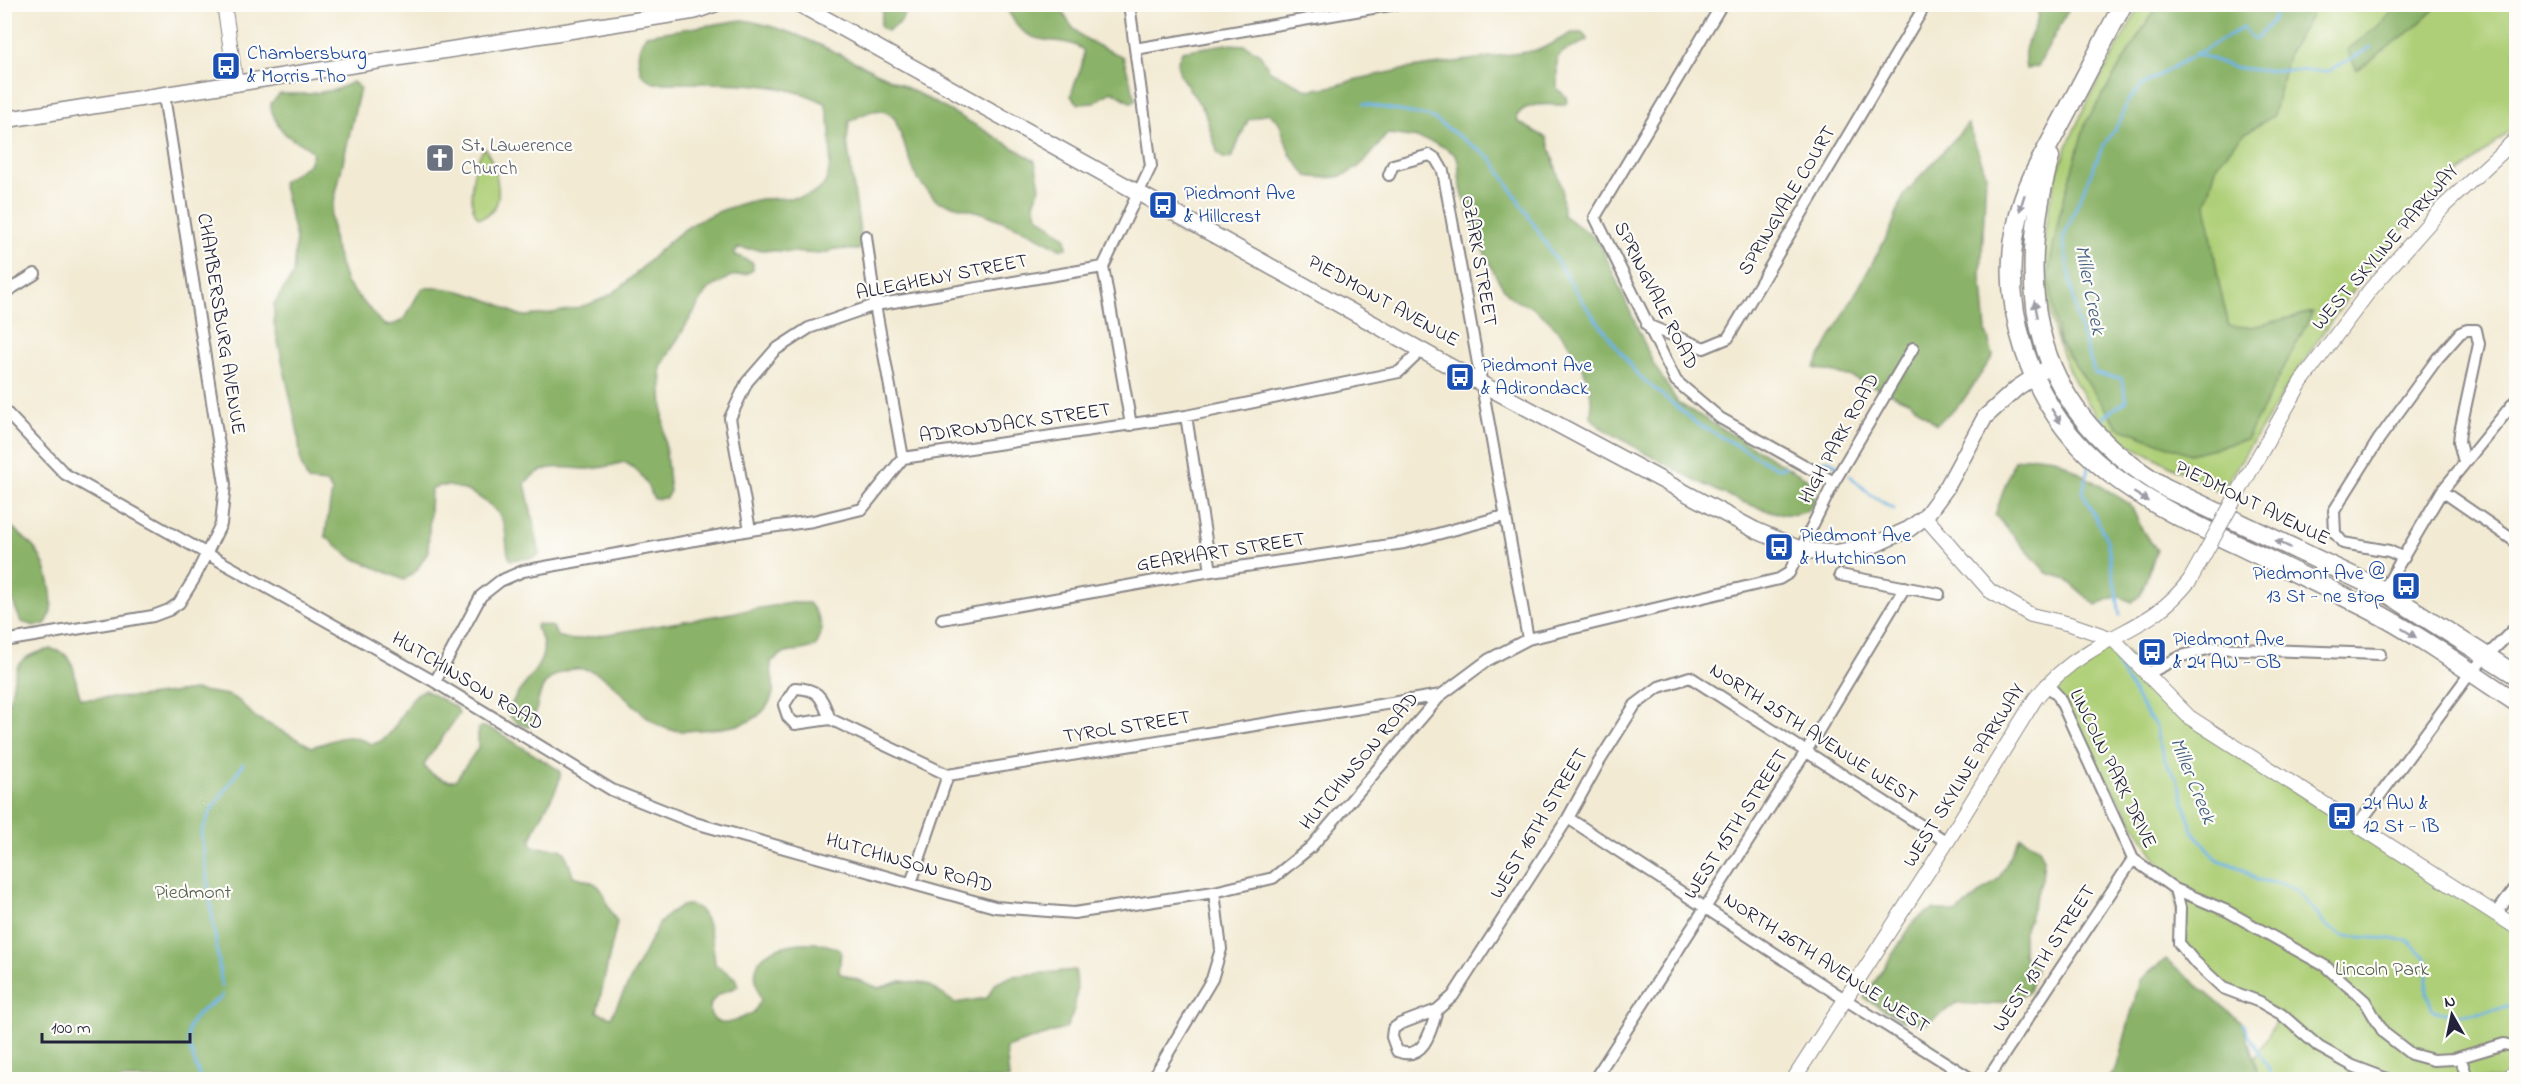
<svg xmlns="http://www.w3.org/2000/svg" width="2521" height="1084" viewBox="0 0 2521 1084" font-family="'Indie Flower',sans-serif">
<rect width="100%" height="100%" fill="#fdfcf7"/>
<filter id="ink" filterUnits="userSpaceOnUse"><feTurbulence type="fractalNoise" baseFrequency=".0167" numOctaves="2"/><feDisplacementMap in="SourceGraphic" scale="12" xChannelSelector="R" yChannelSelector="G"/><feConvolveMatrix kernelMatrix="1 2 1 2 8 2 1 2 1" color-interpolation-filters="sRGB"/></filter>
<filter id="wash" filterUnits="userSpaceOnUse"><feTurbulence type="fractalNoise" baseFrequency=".008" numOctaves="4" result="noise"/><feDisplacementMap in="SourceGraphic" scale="24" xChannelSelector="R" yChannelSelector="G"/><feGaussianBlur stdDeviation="1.35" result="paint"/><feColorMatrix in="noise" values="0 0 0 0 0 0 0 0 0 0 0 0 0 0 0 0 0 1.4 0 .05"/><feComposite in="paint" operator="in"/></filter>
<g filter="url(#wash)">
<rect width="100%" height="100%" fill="#f2ead3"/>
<path fill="#aecf77" stroke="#687859" stroke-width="1.5" d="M2140 5H2516V126C2477 158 2436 192 2402 231 2331 309 2278 403 2221 492 2197 479 2172 467 2148 454 2138 449 2125 444 2117 437 2051 374 2029 271 2054 184 2072 121 2110 63 2140 5Z
M485 148C496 167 511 211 479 218 465 206 473 159 485 148Z
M2113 639 2189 717 2516 927V1079H2242L2281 1014 2232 993 2179 943 2175 889 2047 684Z"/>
<path fill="#8ab268" stroke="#566a52" stroke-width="1.5" d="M884 4 909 5 900 23 887 31 880 26Z
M1004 5H1061C1069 37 1096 44 1123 57L1136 100 1132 103 1112 91 1094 103 1079 104 1071 96C1074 80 1085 68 1083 50 1066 36 1042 46 1024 32 1014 25 1011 14 1004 5Z
M2038 5H2071L2038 66 2026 69C2019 37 2041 34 2038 5Z
M2157 5H2312L2311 17 2289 52 2273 116 2244 134 2217 164 2206 204 2219 284 2229 326 2252 327 2313 312 2246 440 2190 454 2118 427 2059 342 2048 275 2059 216 2085 124Z
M2398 5H2439L2414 28 2357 70 2347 50 2377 27Z
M742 20C784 26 820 45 858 63 919 93 978 125 1035 161L1040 187 1034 204 1037 215 1066 238 1067 248H1059L1025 230 983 213 937 201 917 179 895 119C880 103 865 113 849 122L847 141 862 246 858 250 833 249 829 252 819 254 738 248 734 254 753 263V270L746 274 731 276 707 290 661 367 664 435 670 491 666 498 654 499C646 482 642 471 624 462 611 466 599 469 586 469 561 468 544 462 525 483L540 554 532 558 510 560C504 546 509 532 501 518 492 500 450 477 431 489L428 552 416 571 404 580 351 557 325 536 332 491 326 483 308 481 301 464 298 433 274 323V304L293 275 296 238 282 182 309 164 313 154C308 145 302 144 294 140 282 134 275 121 271 109V103L280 94H308L335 90 353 82 360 88 331 215 334 244 346 283 384 325C410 327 409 303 423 288 450 286 473 294 498 304 506 308 518 317 527 316 557 313 597 307 621 287 652 261 674 229 713 214 727 208 745 202 761 199 779 197 808 202 822 187 835 173 831 121 825 103 775 77 709 84 654 83L642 75C637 59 636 49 646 35Z
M1572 33H1582L1588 40 1563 52 1557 58V89L1566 97 1567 102 1564 105C1548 105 1526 101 1517 116L1518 122 1547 138 1562 189 1563 215C1576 226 1589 231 1600 244L1654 365 1678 403 1811 481C1815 489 1816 500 1810 508 1782 540 1631 443 1600 427L1591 417C1596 375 1567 332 1533 308 1527 304 1518 303 1513 299 1506 293 1498 280 1494 272 1479 243 1467 215 1460 183 1458 174 1461 158 1453 153 1435 139 1409 136 1387 134 1363 166 1349 184 1307 176L1290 154 1279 122 1268 113 1248 120 1231 158 1225 159 1218 154 1204 110 1181 77 1177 64 1182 51 1226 44 1245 45 1260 54 1270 71 1308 90 1335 86 1353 80 1411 68 1527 52 1541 49Z
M1968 124 1986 174 1981 275 1986 331 1993 356 1962 402 1936 424 1910 402 1852 377 1814 368 1890 231 1904 195Z
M2035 456 2055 458 2130 504 2144 533 2157 550 2140 596 2132 602 2117 596 2096 605 2064 578 2047 573 1995 515 2014 460Z
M5 520C14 530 27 539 35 549 48 565 59 608 45 624L35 626 21 622 5 582Z
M790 603H809C821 617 826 631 815 647L782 654 771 662C770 671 775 685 773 693 763 728 726 728 696 730 686 731 675 732 665 728 627 714 606 650 558 674 532 686 542 711 529 727L520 725 508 715C512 685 562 663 536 628L537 624 553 627 557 636 573 640Z
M51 649C81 655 71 677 81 699L139 697 194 690 228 695 238 700 255 717 312 747C341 739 343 731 372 744 400 739 402 696 425 690L457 708 459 714 426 761 424 766C429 774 447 784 456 780L478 748V729L482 726 496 731 559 770C567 782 532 824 531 842L533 847 560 849 565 852 573 876C614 886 597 893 617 922L597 1012 611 1017 659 924C701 877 712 927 715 964L735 978 738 986C731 990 721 992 716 997 704 1007 711 1025 726 1023 735 1022 746 1016 754 1012L761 1000C758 989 752 974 758 963 770 941 822 937 841 951L839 973 879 988 901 981 927 984 955 1003 987 998 995 984 1012 976 1075 970C1079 989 1076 1011 1066 1028L1006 1048 1009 1079H5L4 713C23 677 0 660 51 649Z
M2020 837 2038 847 2044 858 2042 879 2023 935V955L2036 969 2029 991 2015 999 1989 1005 1957 1003 1926 1024 1902 1020 1864 998 1915 920 1933 909 1956 913 1999 878Z
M2166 959 2243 1024 2260 1079H2108L2116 1070 2140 980Z"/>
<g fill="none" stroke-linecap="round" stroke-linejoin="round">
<path stroke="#6db3e4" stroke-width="3" d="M2196 53 2232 67 2256 70 2329 71 2371 47
M1364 104 1431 117 1492 159 1585 305 1638 375 1696 423 1777 468 1785 467
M2100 428 2103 417 2127 400 2121 378 2095 374 2077 319 2063 239 2076 207 2102 148 2120 121 2128 100 2144 84 2242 28 2255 40 2273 20 2280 4
M1808 463 1828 460 1837 466
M2089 463 2083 493 2107 540 2120 615
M1850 476 1871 495 1894 509
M2116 663 2146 714 2156 726 2158 740 2166 763 2177 779 2193 831 2216 859 2241 868 2257 880 2283 884 2296 890 2327 926 2344 936 2407 940 2427 959V995L2433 1010C2460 1020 2489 1011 2516 1005
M222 987 201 834 210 812 243 764
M2243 1024 2270 1071V1080
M201 1080C186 1036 174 1025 222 997V994"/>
</g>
</g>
<g filter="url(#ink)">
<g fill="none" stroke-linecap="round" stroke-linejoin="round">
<g stroke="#8a8687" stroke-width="14">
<path id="minor" d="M1129 4 1151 166 1103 267 1131 425
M1722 4 1595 217 1676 381 1720 418 1834 482
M1135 49 1396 4
M1389 175 1393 165 1430 155 1436 159 1443 171 1528 639
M866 236 875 305 903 458
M4 293 35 274
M1647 325 1704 348 1728 338 1924 7
M4 410 65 474 435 682 612 790 695 823 995 907 1074 913 1214 892 1273 878 1311 847 1441 695 1488 660 1528 639 1779 579 1789 573 1834 482 1913 348
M1186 416 1211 571
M2442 491 2516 542
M750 530 730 418 747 382 775 350 809 328 875 305 1103 267
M2404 558 2389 551 2343 543 2335 533 2334 511 2379 439 2437 359 2460 333 2467 330H2476L2479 344 2460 432 2459 442 2464 462
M1840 575 1939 594
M2372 610 2442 491 2516 400
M942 619 1211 571 1404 543 1504 516
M4 641 153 616 169 610 179 603 194 579 221 524 225 484 164 96
M2149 673 2182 656 2211 648 2380 654
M435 682 481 596 500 581 523 571 750 530 813 521 862 509 903 458 1186 416 1399 372 1422 350
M2047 684 2059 697 2133 859 2175 889 2227 911 2325 966 2365 1001 2384 1033 2411 1054 2433 1060 2454 1059 2504 1044 2516 1047
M830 719C821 697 820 689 795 688L784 705 788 717 795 724 830 719 948 775 1441 695
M1568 818 1846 1000 1973 1080
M2358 825 2471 672 2516 627
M911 883 948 775
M2175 889 2180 908 2179 943 2193 960 2223 988 2260 1002 2281 1014 2319 1047 2353 1066 2390 1080
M2496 914 2516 887
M1437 1010 1453 996 1568 818 1599 762 1635 705 1659 687 1690 677 1947 842
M1437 1010C1431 1031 1424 1062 1397 1051L1392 1037 1393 1029 1400 1024Z
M2460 1057 2468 1080
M1152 1080 1212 979 1221 949 1214 892
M1594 1080 1805 753 1905 587
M1987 1080 2133 859"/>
</g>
<g stroke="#8a8687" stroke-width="16">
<path id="tertiary" d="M224 4 236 84
M2248 475 2301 382 2370 290 2444 206 2516 139
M1925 517 1990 591 2031 615 2070 624 2113 639 2189 717 2516 927
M1793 1080 1947 842 2035 699C2049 682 2066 666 2084 655 2127 626 2155 624 2190 580
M2506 1080 2516 1071"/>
</g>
<g stroke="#8a8687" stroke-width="18">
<path id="secondary" d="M799 4 1480 383 1755 530 1802 550 1834 553 1874 545 1909 529 1925 517 1947 487 1985 417 2017 388 2052 365
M4 120 695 11 715 4"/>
</g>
<g stroke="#8a8687" stroke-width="21">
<path id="trunk" d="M2123 4C2101 46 2080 87 2058 128 2042 158 2025 185 2018 219 2007 263 2011 309 2025 352 2062 465 2148 503 2248 550 2288 569 2329 589 2369 609 2418 634 2470 672 2516 702
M2050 157C2012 296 2035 412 2166 488L2382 590 2516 675"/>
</g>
<use href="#minor" stroke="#fff" stroke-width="10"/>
<use href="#tertiary" stroke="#fff" stroke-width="14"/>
<use href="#secondary" stroke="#fff" stroke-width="15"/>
<use href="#trunk" stroke="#fff" stroke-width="18"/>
<g stroke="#8a8687" stroke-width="16" stroke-linecap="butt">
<path id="tertiary-bridge" d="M2190 580 2248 475"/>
</g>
<use href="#tertiary-bridge" stroke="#fff" stroke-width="14"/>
</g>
<defs><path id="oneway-solid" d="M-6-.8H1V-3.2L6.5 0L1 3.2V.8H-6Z" transform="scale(1.5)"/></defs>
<g fill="#9c9ca7">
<use href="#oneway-solid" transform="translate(2022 203) rotate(107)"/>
<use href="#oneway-solid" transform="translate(2036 309) rotate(-102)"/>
<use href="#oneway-solid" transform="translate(2056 416) rotate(57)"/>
<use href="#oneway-solid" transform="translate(2141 497) rotate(32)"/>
<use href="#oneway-solid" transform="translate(2283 544) rotate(-155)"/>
<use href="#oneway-solid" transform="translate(2409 633) rotate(32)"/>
</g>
</g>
<defs>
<g id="bus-square" transform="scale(1.5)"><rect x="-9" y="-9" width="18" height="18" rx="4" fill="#1a4fb4" stroke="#fdfcf7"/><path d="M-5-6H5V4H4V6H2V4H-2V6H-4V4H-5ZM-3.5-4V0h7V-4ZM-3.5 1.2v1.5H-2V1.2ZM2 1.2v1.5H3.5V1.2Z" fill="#fff"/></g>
<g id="church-square" transform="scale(1.5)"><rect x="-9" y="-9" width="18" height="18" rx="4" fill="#6b7280" stroke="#fdfcf7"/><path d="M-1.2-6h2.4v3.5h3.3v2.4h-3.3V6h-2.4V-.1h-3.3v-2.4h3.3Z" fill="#fff"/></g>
</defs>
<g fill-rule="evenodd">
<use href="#bus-square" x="226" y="66"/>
<use href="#church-square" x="440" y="158"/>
<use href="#bus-square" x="1163" y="205"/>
<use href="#bus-square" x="1460" y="377"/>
<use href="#bus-square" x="1779" y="547"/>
<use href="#bus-square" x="2406" y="586"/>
<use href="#bus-square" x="2152" y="652"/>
<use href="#bus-square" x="2342" y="816"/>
</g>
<g text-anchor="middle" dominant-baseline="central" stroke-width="4.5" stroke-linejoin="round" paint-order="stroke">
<g font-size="20" fill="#164399" stroke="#fdfcf7" text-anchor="start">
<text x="247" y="54">Chambersburg<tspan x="247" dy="23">&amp; Morris Tho</tspan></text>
<text x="1184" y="194">Piedmont Ave<tspan x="1184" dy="23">&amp; Hillcrest</tspan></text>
<text x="1481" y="366">Piedmont Ave<tspan x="1481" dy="23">&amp; Adirondack</tspan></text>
<text x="1800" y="536">Piedmont Ave<tspan x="1800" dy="23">&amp; Hutchinson</tspan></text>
<text x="2385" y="574" text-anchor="end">Piedmont Ave @<tspan x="2385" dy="23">13 St - ne stop</tspan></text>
<text x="2173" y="640">Piedmont Ave<tspan x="2173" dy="23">&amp; 24 AW - OB</tspan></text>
<text x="2363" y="804">24 AW &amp;<tspan x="2363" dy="23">12 St - IB</tspan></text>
</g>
<g font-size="20" fill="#5b616d" stroke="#fdfcf7" text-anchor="start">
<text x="461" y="146">St. Lawerence<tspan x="461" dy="23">Church</tspan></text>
</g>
<g font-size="20" fill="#22223b" stroke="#fdfcf7">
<text transform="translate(1788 201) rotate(-59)">SPRINGVALE COURT</text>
<text transform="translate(2386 248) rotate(-49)">WEST SKYLINE PARKWAY</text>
<text transform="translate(1478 261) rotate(80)">OZARK STREET</text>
<text transform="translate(942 278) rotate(-11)">ALLEGHENY STREET</text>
<text transform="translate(1655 296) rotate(63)">SPRINGVALE ROAD</text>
<text transform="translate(1383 302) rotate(29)">PIEDMONT AVENUE</text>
<text transform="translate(220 324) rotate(81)">CHAMBERSBURG AVENUE</text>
<text transform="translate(1015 424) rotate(-8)">ADIRONDACK STREET</text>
<text transform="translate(1840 439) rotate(-61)">HIGH PARK ROAD</text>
<text transform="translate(2252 504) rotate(26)">PIEDMONT AVENUE</text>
<text transform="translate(1221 553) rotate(-9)">GEARHART STREET</text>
<text transform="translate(467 682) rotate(31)">HUTCHINSON ROAD</text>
<text transform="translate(1127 728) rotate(-9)">TYROL STREET</text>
<text transform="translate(1813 735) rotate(33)">NORTH 25TH AVENUE WEST</text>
<text transform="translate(1360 762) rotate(-50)">HUTCHINSON ROAD</text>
<text transform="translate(2112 769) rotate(64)">LINCOLN PARK DRIVE</text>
<text transform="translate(1965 776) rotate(-58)">WEST SKYLINE PARKWAY</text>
<text transform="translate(1540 824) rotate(-59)">WEST 16TH STREET</text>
<text transform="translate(1737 825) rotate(-57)">WEST 15TH STREET</text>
<text transform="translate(909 864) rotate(16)">HUTCHINSON ROAD</text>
<text transform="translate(2045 959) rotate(-57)">WEST 13TH STREET</text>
<text transform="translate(1826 964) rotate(33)">NORTH 26TH AVENUE WEST</text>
</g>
<g font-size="20" fill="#535f50" stroke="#fdfcf7">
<text x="193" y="893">Piedmont</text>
<text x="2382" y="970">Lincoln Park</text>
</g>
<g font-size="21" font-style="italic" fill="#405c7f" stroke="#fdfcf7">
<text transform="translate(2089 290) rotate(79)">Miller Creek</text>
<text transform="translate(2192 781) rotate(68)">Miller Creek</text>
</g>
</g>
<rect width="2521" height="1084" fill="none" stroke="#fdfcf7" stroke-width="24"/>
<g transform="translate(2452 1015) rotate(351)" stroke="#fdfcf7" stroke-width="4.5" paint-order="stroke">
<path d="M0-4.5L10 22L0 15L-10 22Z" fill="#22223b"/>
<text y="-9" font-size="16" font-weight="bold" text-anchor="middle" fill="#22223b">N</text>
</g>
<path d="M42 1033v9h148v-9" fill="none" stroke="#22223b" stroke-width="3"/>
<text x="51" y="1033" font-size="18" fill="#22223b" stroke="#fdfcf7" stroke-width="4.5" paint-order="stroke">100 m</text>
</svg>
